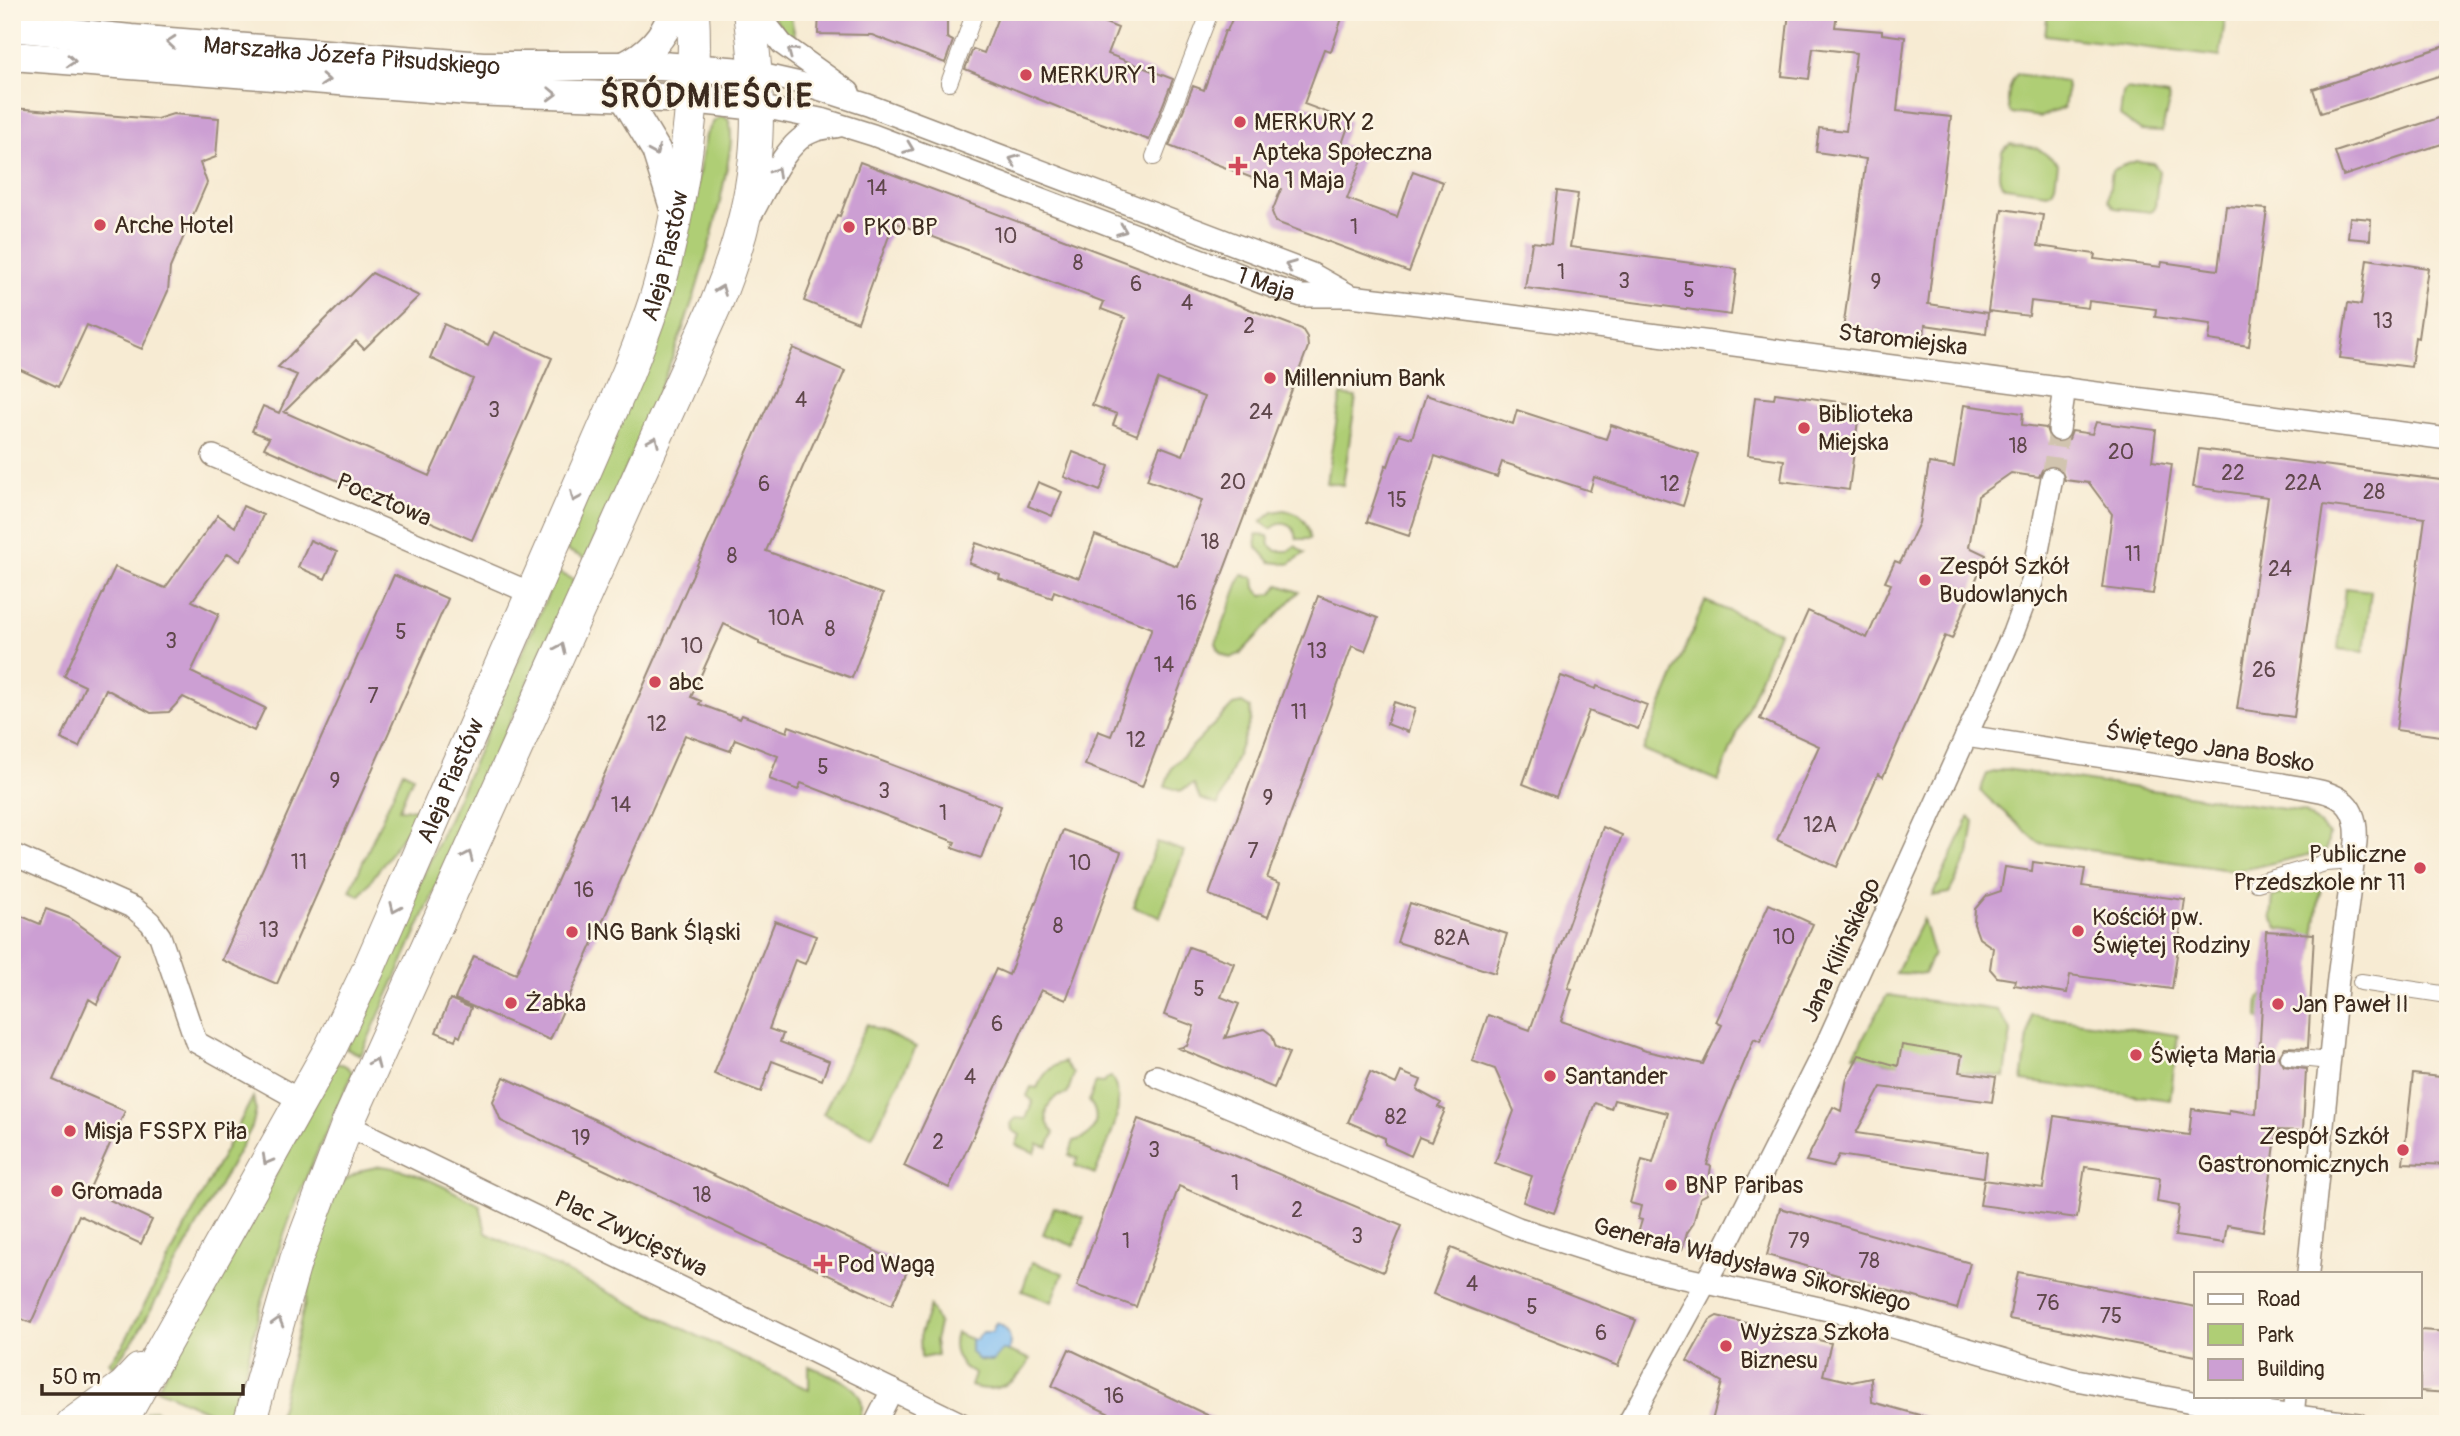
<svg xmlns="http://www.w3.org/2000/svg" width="2460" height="1436" viewBox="0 0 2460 1436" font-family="Pangolin,sans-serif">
<rect width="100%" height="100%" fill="#fcf5e5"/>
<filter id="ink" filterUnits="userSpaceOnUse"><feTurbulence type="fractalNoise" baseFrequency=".0143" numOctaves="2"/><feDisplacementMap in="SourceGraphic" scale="14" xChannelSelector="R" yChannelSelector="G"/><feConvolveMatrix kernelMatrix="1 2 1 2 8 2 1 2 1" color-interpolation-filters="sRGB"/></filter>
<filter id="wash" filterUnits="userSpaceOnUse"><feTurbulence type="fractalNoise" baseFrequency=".00686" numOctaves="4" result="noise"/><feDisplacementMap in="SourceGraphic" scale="28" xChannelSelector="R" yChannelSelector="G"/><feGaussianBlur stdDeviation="1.57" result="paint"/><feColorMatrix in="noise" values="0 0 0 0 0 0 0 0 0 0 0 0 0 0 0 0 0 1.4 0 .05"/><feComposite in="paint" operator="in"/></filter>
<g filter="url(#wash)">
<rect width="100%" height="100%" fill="#f7ebd3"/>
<path fill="#afce75" stroke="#757c4a" stroke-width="2" d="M769 12H790L797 47Z
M2048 12H2226L2220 57 2045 35Z
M2017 74 2066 82 2067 89 2064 108 2040 117 2011 113C2005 104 2009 82 2017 74Z
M2127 89 2168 96 2169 101 2162 132 2141 131 2120 116 2123 93Z
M722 116 728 119C735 135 728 160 725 177 700 311 641 435 586 559L566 550 693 203 706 135 714 121Z
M2010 144 2037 148 2058 163 2055 185 2052 191 2047 193 2006 187C1994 181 2001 163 2002 151Z
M2136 161 2153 163 2159 170 2155 207 2151 212 2115 208 2108 200 2112 170Z
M1341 395 1356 397 1343 485 1326 482Z
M1284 510C1299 513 1309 522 1310 539H1297C1295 524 1282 519 1271 529L1261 522 1273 512Z
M1256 535 1268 536 1270 545 1277 551H1288L1295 546 1305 553 1289 564 1270 562 1257 547Z
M558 572 574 580 361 1055 346 1049Z
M1242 574 1254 578 1255 588 1262 595 1272 594 1279 585 1299 592 1240 654 1230 658 1220 653 1216 643Z
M2345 588 2371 591 2364 652 2338 649Z
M1705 601 1779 632 1718 781 1643 750Z
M1242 703 1250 708 1251 719 1218 805 1200 799 1194 784 1180 791 1165 786 1172 767 1233 705Z
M2005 769 2305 812 2329 834 2326 851 2237 871 2039 843 1980 791 1987 774Z
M403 771 413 776 399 809 421 810 360 896 350 891Z
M1969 817 1974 821 1969 855 1949 893 1933 896Z
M1157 842 1184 851 1160 917 1133 907Z
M2322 878 2300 1040 2258 1017 2259 998 2273 986 2296 988 2302 932 2279 929 2271 917 2273 897Z
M1923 919 1933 954 1924 974 1896 973Z
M1887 995 1997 1010 2011 1031 2005 1077 1878 1061 1854 1055Z
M2031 1015 2178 1035 2170 1100 2022 1081Z
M867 1024 916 1047 872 1137 823 1114Z
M1064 1062 1074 1074 1067 1094C1046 1097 1040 1117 1054 1133L1048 1147 1038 1144 1035 1153 1016 1145 1020 1135 1012 1130 1011 1123 1016 1118 1026 1119 1033 1101 1027 1096 1031 1087 1037 1088C1043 1075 1050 1066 1064 1062Z
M336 1064C343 1063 349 1067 353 1073 324 1137 294 1200 273 1267 256 1318 245 1370 234 1423L157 1389Z
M1111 1077C1130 1106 1106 1145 1095 1174L1075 1166 1078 1158 1069 1155 1074 1141C1095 1137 1102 1117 1089 1101L1096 1082 1103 1083 1106 1079Z
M253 1097 256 1111 252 1127 138 1333 113 1367 109 1362 123 1345 153 1289Z
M381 1166C417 1170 448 1189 480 1205L486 1233 809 1390V1366C827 1374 864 1384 862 1408 862 1413 859 1419 857 1424H277L322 1227 336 1189 346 1179 363 1170Z
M1054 1207 1084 1218 1074 1246 1043 1234Z
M1032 1262 1063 1273 1052 1302 1022 1291Z
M930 1306 939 1324 935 1341 937 1355 921 1358 920 1334Z
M956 1333 971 1339V1352L981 1361H993L1003 1349 1030 1359C1020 1382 995 1395 971 1386L975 1374C958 1366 950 1351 956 1333Z
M154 1410 187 1424H149L144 1417 146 1412Z"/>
<path fill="#7fbef3" stroke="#5d7488" stroke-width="2" d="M996 1323C1008 1327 1012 1337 1009 1349L1008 1351 1003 1350 993 1361 979 1360 971 1352V1339L976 1340 983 1332H992Z"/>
<g id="blocks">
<path fill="#cc9fd3" d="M819 12H947V38L953 41 945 63 872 35 818 34Z
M1000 12H1078L1118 28 1108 54 1173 79 1149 140 1070 112 965 69 973 49 984 53Z
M1235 12H1344L1331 51 1324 49 1304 104 1350 121 1342 144 1365 152 1347 199 1397 217 1413 171 1443 182 1409 272 1276 222 1272 212 1281 189 1169 146 1193 86 1204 90 1225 31H1227Z
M1789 12H1837L1835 27 1882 31V34L1905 37 1897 111 1951 117 1928 304 1988 313 1986 334 1925 325 1924 340 1843 330 1866 159 1816 152 1819 128 1846 131 1856 53 1813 48 1809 79 1782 76Z
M2448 45V73L2321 113 2313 89Z
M12 108 157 119 173 114 219 118 216 157 200 163 207 183 170 268 168 291 142 349 87 325 58 387 12 366Z
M2448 115V142L2343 176 2335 152Z
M860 162 1302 329 1307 337 1308 347 1142 787 1085 765 1098 731 1111 736 1152 628 1054 591 1052 598 999 579 1000 575 969 563 976 543 1079 578 1095 535 1177 566 1202 500 1147 480 1160 446 1183 455 1204 397 1158 379 1137 435 1113 425 1117 414 1092 405 1125 318 1101 309 1104 302 894 222 858 322 804 301 837 215 840 216Z
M1557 191 1578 194 1570 247 1737 269 1731 315 1525 288 1532 242 1551 244Z
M2226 206 2267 209 2249 346 2209 340 2211 324 2155 317 2156 309 2089 301 2088 308 2031 301 2029 316 1988 311 2002 209 2043 215 2038 246 2095 254 2094 259 2161 267 2162 262 2218 270Z
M2350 217 2371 219 2370 240 2348 238Z
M2367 259 2428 268 2418 338 2415 337 2411 367 2340 358 2348 303 2361 305Z
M372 273 419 296 364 349 356 341 284 412 429 476 473 379 430 358 444 324 488 345 494 332 552 358 472 540 264 448 269 438 252 431 263 406 279 413 297 375 278 367Z
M793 348 845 371 766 551 883 594 852 678 759 644V641L724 624 691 697 701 701 699 704 740 719 742 715 787 732 789 726 1001 806 981 858 952 848 955 842 801 783 798 790 769 779 778 756 735 739 730 751 685 735 550 1040 455 999 474 956 516 974Z
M1775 393 1860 405 1849 490 1781 481 1784 460 1748 455 1755 397 1774 399Z
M1426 395 1513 424 1517 410 1606 439 1611 425 1699 454 1683 506 1594 477 1590 491 1502 462 1497 477 1435 456 1409 536 1367 522 1386 465 1388 466 1399 434 1412 438Z
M1964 405 2023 413 2022 425 2046 428 2050 440 2058 443 2069 439 2072 431 2092 434 2096 422 2156 430 2152 461 2172 464 2153 594 2102 588 2112 514 2089 483 2065 480 2061 469 2055 465H2048L2042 470 2039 477 2011 473 1978 496 1969 547 1986 555 1952 639 1945 636 1883 777 1878 774 1837 867 1777 840 1819 746 1760 719 1808 611 1867 638 1891 584 1885 582 1895 561 1900 563 1919 523 1929 463 1954 467Z
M2199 449 2448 481V737L2396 730 2425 518 2324 505 2294 717 2237 709 2268 497 2193 487Z
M1073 452 1109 466 1100 491 1064 477Z
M1038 482 1062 492 1052 516 1028 506Z
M243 506 263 515 250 545 240 561 228 553 192 601 219 614 191 672 265 708 254 731 183 697 169 712 151 713 106 689 79 747 61 739 85 686 64 676 115 567 165 588 218 515 235 527Z
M310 540 337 552 325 579 298 567Z
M394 575 448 599 277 984 222 960Z
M1318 596 1378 618 1365 651 1352 646 1267 878 1280 883 1268 917 1209 895Z
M1561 676 1596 689 1597 686 1647 705 1638 729 1589 711 1556 797 1523 784Z
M1394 702 1415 709 1408 732 1387 724Z
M1603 827 1622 835 1568 988 1572 989 1561 1021 1646 1051 1703 1064 1722 1025 1716 1022 1769 904 1813 924 1760 1042 1754 1039 1718 1125 1707 1165 1711 1166 1707 1194 1700 1198 1693 1224 1687 1233 1682 1250 1637 1237 1642 1220 1638 1219 1641 1206 1630 1203 1642 1160 1653 1163 1668 1113 1614 1100 1611 1109 1595 1103 1554 1213 1523 1202 1532 1176 1495 1163 1514 1111 1495 1069 1472 1061 1488 1015 1530 1030Z
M1063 830 1121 852 1066 1000 1041 990 949 1188 904 1166 996 969 1009 975Z
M2033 862 2085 869 2082 886 2185 900 2172 989 2070 975 2067 993 2014 985 2015 980 1997 977 1990 969 1993 948 1979 938 1974 924 1975 909 1986 896 2001 891 2005 867 2032 871Z
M1410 903 1507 934 1495 973 1397 942Z
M46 909 70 918 119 953 97 1004 89 999 53 1080 125 1111 89 1190 152 1220 141 1244 79 1215 31 1323 12 1315V912L40 924Z
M775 921 816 936 805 964 795 960 769 1029 783 1034 780 1042 829 1061 822 1080 772 1061 761 1092 714 1074Z
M2266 931 2314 934 2308 1048 2285 1047 2279 1057 2284 1066 2306 1069 2303 1131 2277 1130 2263 1231 2227 1225 2224 1243 2175 1236 2179 1206 2157 1202 2160 1178 2085 1167 2077 1218 1980 1205 1984 1180 2043 1188 2054 1116 2189 1135 2192 1109 2229 1114V1110L2256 1114Z
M1189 947 1234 963 1221 997 1239 1004 1225 1038 1264 1029 1272 1035 1276 1047 1289 1053 1274 1088 1178 1048 1187 1046 1194 1026 1164 1015Z
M450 999 471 1008 460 1037 457 1035 455 1040 436 1032Z
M1902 1045 1962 1055 1959 1072 1996 1077 1992 1102 1881 1087 1856 1133 1987 1152 1984 1177 1839 1155 1833 1167 1806 1161 1833 1107 1841 1111 1847 1078 1859 1055 1898 1066Z
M1370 1072 1396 1084 1401 1072 1421 1080 1417 1090 1441 1103 1438 1107 1445 1110 1431 1142 1419 1137 1411 1156 1385 1144V1138L1348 1122Z
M2413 1074 2448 1078V1165L2403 1163Z
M504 1077 909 1267 892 1305 501 1121 493 1101Z
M1138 1119 1205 1143 1402 1226 1383 1272 1179 1186 1136 1307 1077 1286Z
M1780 1208 1970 1263 1957 1309 1767 1255Z
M1451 1248 1636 1320 1618 1366 1433 1294Z
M2018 1272 2196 1307V1356L2009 1319Z
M1717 1316 1831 1343 1823 1375 1852 1382 1871 1378 1872 1402 1927 1417 1926 1424H1725L1712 1421 1722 1382 1687 1361 1710 1320Z
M2420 1330 2448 1332V1393L2420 1391Z
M1069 1349 1226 1424H1130L1052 1386Z"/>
</g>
</g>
<g filter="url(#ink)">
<use href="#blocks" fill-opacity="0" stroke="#998a78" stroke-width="2"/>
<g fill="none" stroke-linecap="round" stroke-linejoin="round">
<path stroke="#d1c4af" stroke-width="21" stroke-dasharray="21 10" stroke-linecap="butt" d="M2052 478 2059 430"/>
<g stroke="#998a78" stroke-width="18">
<path id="pedestrian" d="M949 83 975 12
M1154 157 1210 12
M2257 883 2325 863 2354 861
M2361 982 2448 995
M2289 1057 2330 1061"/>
</g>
<g stroke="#998a78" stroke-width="24">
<g id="minor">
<path d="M757 12 782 44 849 92"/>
<path d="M756 73 800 83 868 105 1312 274 1349 295"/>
<path id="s1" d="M758 106 825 120 873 135 1273 287 1302 296H1351L1452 308 2448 439"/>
<path d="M753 212C766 189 786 141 812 132 820 128 831 128 839 126"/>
<path d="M2059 430 2065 388"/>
<path d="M213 456 533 594"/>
<path d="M1966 736 2282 784C2323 792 2360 790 2356 842L2338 978 2308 1273"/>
<path d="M12 854 134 908 150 922 160 936 196 1042 300 1100"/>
<path d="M1156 1076 1518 1228 1624 1262 1662 1273 1855 1316 2071 1379 2203 1404 2358 1424"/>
<path d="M347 1125 962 1424"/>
<path d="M2293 1417 2295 1396"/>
<path d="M875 1424 892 1390"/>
<path d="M1628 1424 1724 1249 1822 1054 2013 633 2032 582 2052 478"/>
</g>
</g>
<g stroke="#998a78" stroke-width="31">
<g id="tertiary">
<path id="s2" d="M12 27 131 39 483 66H661L756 73"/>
<path d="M12 56 469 91 691 99 758 106"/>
<path d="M624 66C648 54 664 38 673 12"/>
<path d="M624 97 656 150 675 211"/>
</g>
</g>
<g stroke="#998a78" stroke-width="34">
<g id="secondary">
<path d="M72 1424 124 1386 139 1370"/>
<path id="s3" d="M120 1424 330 1049 368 970 628 373C639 344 652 314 660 283 682 203 698 95 693 12"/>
<path d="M249 1424 296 1260 347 1125 716 304C759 200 765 123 749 12"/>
</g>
</g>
<use href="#pedestrian" stroke="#fff" stroke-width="16"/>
<use href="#minor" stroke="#fff" stroke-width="21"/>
<use href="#tertiary" stroke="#fff" stroke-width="28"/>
<use href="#secondary" stroke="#fff" stroke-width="32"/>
</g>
<defs><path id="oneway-chevron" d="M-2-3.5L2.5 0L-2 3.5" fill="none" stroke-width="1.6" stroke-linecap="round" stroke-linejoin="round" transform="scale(1.75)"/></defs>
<g stroke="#a79f9a">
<use href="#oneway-chevron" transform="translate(171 42) rotate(-175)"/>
<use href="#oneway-chevron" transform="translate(792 52) rotate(-143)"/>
<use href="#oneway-chevron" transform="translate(71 61) rotate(4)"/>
<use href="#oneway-chevron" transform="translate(325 80) rotate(4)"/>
<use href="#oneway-chevron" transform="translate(552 94) rotate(2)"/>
<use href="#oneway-chevron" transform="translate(909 148) rotate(21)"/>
<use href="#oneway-chevron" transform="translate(655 151) rotate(67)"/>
<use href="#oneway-chevron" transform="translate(1014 160) rotate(-159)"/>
<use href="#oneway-chevron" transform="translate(776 172) rotate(-60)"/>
<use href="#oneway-chevron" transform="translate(1122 230) rotate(21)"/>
<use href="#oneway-chevron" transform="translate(1290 266) rotate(-159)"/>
<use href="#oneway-chevron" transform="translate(721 290) rotate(-69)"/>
<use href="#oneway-chevron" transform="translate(654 441) rotate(-66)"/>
<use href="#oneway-chevron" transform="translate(575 497) rotate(114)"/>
<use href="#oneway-chevron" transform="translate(561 648) rotate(-66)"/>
<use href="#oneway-chevron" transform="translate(468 856) rotate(-66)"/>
<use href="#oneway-chevron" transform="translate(395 908) rotate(114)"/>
<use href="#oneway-chevron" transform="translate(375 1063) rotate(-66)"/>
<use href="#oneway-chevron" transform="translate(267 1160) rotate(119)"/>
<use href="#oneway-chevron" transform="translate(278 1322) rotate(-74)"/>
</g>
</g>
<g fill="#d1495b" stroke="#fcf5e5" stroke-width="2.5">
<circle cx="1026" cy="75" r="7"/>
<circle cx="1240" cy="122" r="7"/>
<path d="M1234.5 155.5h7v7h7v7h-7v7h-7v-7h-7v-7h7z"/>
<circle cx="100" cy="225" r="7"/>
<circle cx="849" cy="227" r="7"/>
<circle cx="1270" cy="378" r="7"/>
<circle cx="1804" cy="428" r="7"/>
<circle cx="1925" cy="580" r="7"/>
<circle cx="655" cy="682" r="7"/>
<circle cx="2420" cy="868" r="7"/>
<circle cx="2078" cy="931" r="7"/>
<circle cx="572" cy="932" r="7"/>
<circle cx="511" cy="1003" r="7"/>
<circle cx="2278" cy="1004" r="7"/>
<circle cx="2136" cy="1055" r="7"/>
<circle cx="1550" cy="1076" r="7"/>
<circle cx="70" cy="1131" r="7"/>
<circle cx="2403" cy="1150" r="7"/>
<circle cx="1671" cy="1185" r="7"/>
<circle cx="57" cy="1191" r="7"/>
<path d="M819.5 1253.5h7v7h7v7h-7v7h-7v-7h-7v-7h7z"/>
<circle cx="1726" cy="1346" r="7"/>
</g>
<g text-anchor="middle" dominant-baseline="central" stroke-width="5" stroke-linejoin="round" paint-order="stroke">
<g font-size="21" fill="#5f474b">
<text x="877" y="188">14</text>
<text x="1354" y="227">1</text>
<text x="1006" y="236">10</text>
<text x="1078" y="263">8</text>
<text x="1561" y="272">1</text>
<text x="1624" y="281">3</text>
<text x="1876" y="282">9</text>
<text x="1136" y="284">6</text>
<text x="1689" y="290">5</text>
<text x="1187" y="303">4</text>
<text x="2383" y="321">13</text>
<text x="1249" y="326">2</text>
<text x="801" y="400">4</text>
<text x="494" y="410">3</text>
<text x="1261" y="412">24</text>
<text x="2018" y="446">18</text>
<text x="2121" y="452">20</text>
<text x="2233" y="473">22</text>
<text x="1233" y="482">20</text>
<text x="2303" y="483">22A</text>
<text x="764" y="484">6</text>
<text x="1670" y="484">12</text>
<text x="2374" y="492">28</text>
<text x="1397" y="500">15</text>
<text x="1210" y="542">18</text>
<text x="2133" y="554">11</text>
<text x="732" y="556">8</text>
<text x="2280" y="569">24</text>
<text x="1187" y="603">16</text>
<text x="786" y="618">10A</text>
<text x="830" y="629">8</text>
<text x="401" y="632">5</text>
<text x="171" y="641">3</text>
<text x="692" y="646">10</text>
<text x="1317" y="651">13</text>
<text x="1164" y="665">14</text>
<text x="2264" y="670">26</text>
<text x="373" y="696">7</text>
<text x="1299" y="712">11</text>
<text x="657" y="724">12</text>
<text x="1136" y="740">12</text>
<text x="823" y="767">5</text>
<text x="335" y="781">9</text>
<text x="884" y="791">3</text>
<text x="1268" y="798">9</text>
<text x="621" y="805">14</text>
<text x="943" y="813">1</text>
<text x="1820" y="825">12A</text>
<text x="1253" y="851">7</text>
<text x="299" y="862">11</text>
<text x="1080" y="863">10</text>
<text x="584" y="890">16</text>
<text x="1058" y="926">8</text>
<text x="269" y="930">13</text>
<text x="1784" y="937">10</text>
<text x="1452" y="938">82A</text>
<text x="1199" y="989">5</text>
<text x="997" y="1024">6</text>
<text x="970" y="1077">4</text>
<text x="1396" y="1117">82</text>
<text x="581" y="1138">19</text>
<text x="938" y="1142">2</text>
<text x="1154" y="1150">3</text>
<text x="1235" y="1183">1</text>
<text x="702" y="1195">18</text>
<text x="1297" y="1210">2</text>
<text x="1357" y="1236">3</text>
<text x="1126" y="1241">1</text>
<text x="1799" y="1241">79</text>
<text x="1869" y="1261">78</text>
<text x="1472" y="1284">4</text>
<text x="2048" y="1303">76</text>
<text x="1532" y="1307">5</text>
<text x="2111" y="1316">75</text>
<text x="1601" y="1333">6</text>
<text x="1114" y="1396">16</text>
</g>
<g font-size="24" fill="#3b2a1e" stroke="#fcf5e5">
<text stroke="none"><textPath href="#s2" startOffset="341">Marszałka Józefa Piłsudskiego</textPath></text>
<text stroke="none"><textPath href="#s3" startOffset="1292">Aleja Piastów</textPath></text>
<text stroke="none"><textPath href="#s1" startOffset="539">1 Maja</textPath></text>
<text transform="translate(1903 340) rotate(7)">Staromiejska</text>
<text transform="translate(384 500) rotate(23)">Pocztowa</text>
<text transform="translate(2210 748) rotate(9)">Świętego Jana Bosko</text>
<text stroke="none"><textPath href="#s3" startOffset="724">Aleja Piastów</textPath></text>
<text transform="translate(1841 950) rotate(-65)">Jana Kilińskiego</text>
<text transform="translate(631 1234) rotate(26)">Plac Zwycięstwa</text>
<text transform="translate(1752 1265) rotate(14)">Generała Władysława Sikorskiego</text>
</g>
<g font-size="24" fill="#3b2a1e" stroke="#fcf5e5" text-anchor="start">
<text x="1040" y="75">MERKURY 1</text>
<text x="1254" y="122">MERKURY 2</text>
<text x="1252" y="152">Apteka Społeczna<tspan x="1252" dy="28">Na 1 Maja</tspan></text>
<text x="114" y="225">Arche Hotel</text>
<text x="863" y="227">PKO BP</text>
<text x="1284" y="378">Millennium Bank</text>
<text x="1818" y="414">Biblioteka<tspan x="1818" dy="28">Miejska</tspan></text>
<text x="1939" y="566">Zespół Szkół<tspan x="1939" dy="28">Budowlanych</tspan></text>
<text x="669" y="682">abc</text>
<text x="2406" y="854" text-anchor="end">Publiczne<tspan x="2406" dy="28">Przedszkole nr 11</tspan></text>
<text x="2092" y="917">Kościół pw.<tspan x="2092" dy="28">Świętej Rodziny</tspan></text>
<text x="586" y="932">ING Bank Śląski</text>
<text x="525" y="1003">Żabka</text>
<text x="2292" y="1004">Jan Paweł II</text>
<text x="2150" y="1055">Święta Maria</text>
<text x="1564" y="1076">Santander</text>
<text x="84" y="1131">Misja FSSPX Piła</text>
<text x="2389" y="1136" text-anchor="end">Zespół Szkół<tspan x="2389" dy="28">Gastronomicznych</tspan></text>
<text x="1685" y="1185">BNP Paribas</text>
<text x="71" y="1191">Gromada</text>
<text x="837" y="1264">Pod Wagą</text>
<text x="1740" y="1332">Wyższa Szkoła<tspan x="1740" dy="28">Biznesu</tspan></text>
</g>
<g font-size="32" font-weight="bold" letter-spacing="2" fill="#3b2a1e" stroke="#fcf5e5">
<text x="707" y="97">ŚRÓDMIEŚCIE</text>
</g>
</g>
<rect width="2460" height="1436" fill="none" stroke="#fcf5e5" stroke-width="42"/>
<rect x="2194" y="1272" width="228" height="126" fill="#fcf5e5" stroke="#afa495" stroke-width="2"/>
<rect x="2208" y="1294" width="35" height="10" fill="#ffffff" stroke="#afa495" stroke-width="2"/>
<text x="2257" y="1306" font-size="21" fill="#3b2a1e">Road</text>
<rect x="2208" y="1324" width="35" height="21" fill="#afce75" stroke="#afa495" stroke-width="2"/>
<text x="2257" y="1342" font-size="21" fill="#3b2a1e">Park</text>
<rect x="2208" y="1359" width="35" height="21" fill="#cc9fd3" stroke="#afa495" stroke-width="2"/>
<text x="2257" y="1376" font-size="21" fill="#3b2a1e">Building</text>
<path d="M42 1384v10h201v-10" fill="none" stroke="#3b2a1e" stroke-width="3.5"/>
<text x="52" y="1384" font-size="21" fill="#3b2a1e" stroke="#fcf5e5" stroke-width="5" paint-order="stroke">50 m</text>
</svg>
